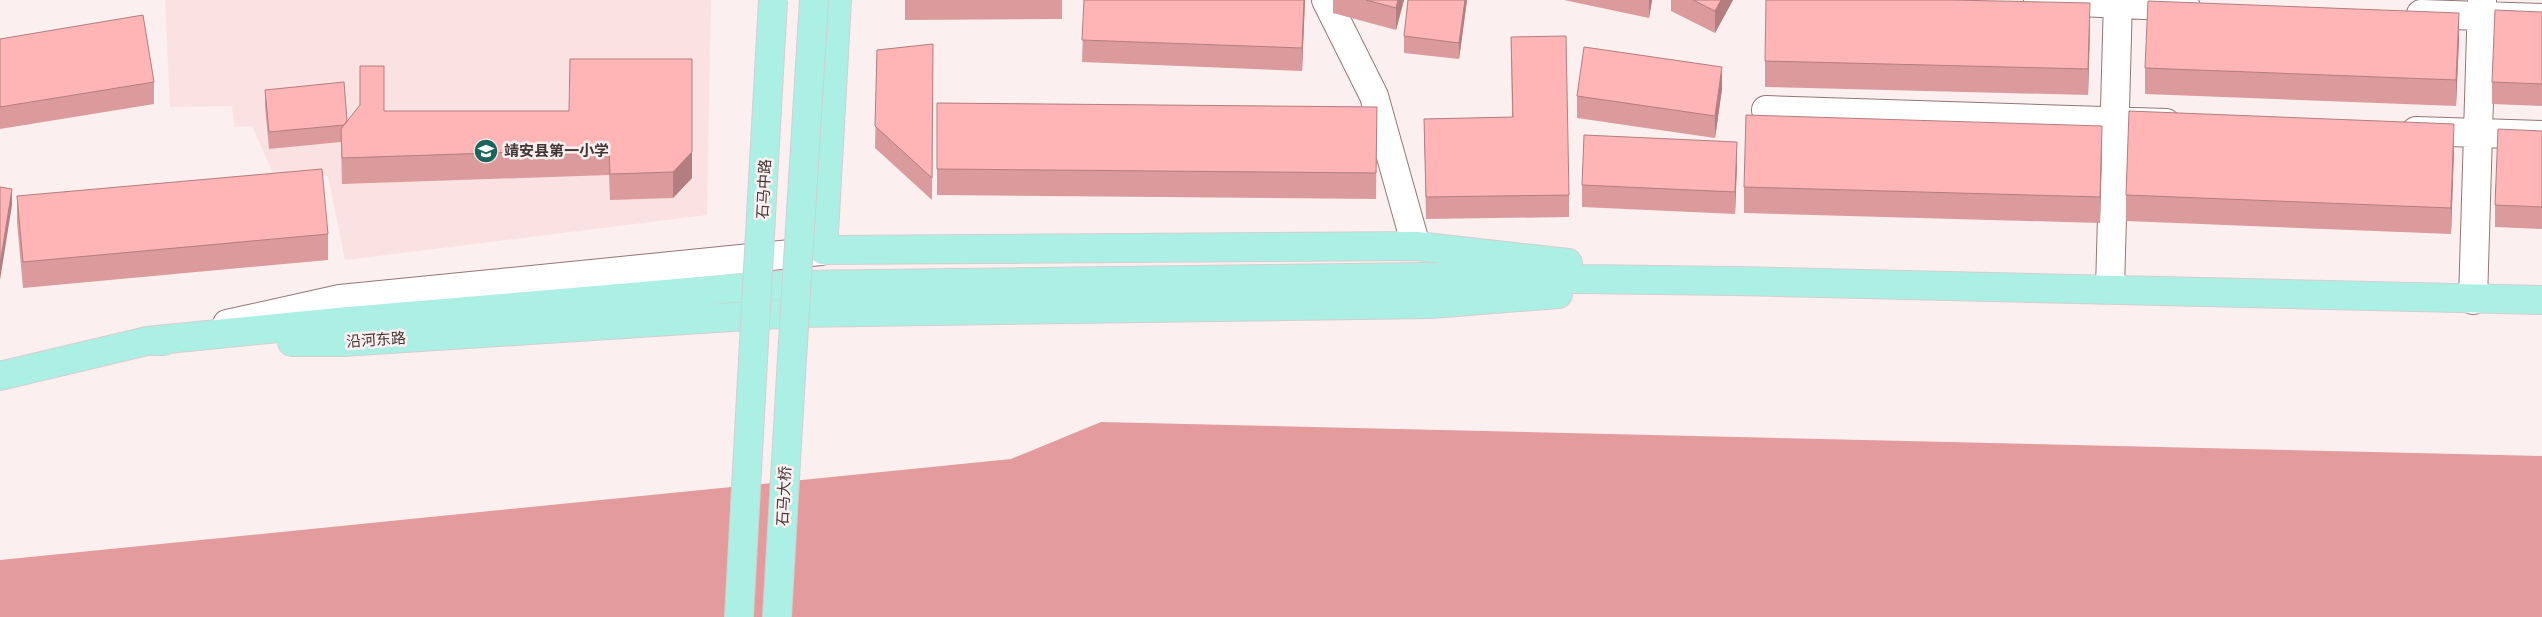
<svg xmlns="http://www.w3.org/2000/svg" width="2542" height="617" viewBox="0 0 2542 617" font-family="'Work Sans','Noto Sans SC',sans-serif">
<rect width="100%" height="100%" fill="#fcefef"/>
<path fill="#fbe2e2" d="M165 0H711L707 215 345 260 328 176 275 178 252 126 234 127 232 106 170 107Z"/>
<path fill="#e49b9d" d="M1101 422 2542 456V617H0V560L1011 459Z"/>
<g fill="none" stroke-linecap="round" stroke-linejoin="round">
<g stroke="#947777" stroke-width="30">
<path id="minor" d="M1326 0 1374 96 1416 246
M2038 0 2186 7
M2421 14 2542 18
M1766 110 2166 123
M2416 131 2542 135
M2110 289 2118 0
M2473 300 2482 0
M227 324 340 299 821 251"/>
</g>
<g stroke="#d2cfcf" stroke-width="30">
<path id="major" d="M837 0 823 250 1416 246 1568 263
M147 341 338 322 759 286 797 285 1423 277 1734 281 2542 300
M292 342H343L795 313 1431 304 1558 294
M0 376 147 341H164
M739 617 752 378
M777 617 791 375"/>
</g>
<use href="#minor" stroke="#fff" stroke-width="28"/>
<use href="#major" stroke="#acf0e5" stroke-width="28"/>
<g stroke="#d2cfcf" stroke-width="30" stroke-linecap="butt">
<path id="major-bridge" d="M791 375 814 0
M752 378 773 0"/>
</g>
<use href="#major-bridge" stroke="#acf0e5" stroke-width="28"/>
</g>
<path fill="#db9b9c" d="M905 0H1062V19L905 20Z
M1084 0H1305L1302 71 1082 62Z
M1333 0H1404L1396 30 1333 13Z
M1408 0H1467L1459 59 1404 53V36Z
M1564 0H1652L1649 18Z
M1671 0H1733L1715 33 1671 11Z
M2542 12V106L2492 104V82Z
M2090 29 2088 95 1765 87V61Z
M1511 37 1569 195V217L1426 219 1424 119 1512 117Z
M0 39 154 82V104L0 129Z
M2459 39 2456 106 2145 94V68Z
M933 44 932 200 875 148 877 50Z
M1722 89 1715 138 1577 118V96Z
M265 90 347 121 384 111H569L692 178 673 198 610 200 609 175 342 184 341 142 269 149 265 106Z
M937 103 1377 107 1376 199 937 195Z
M2542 131V229L2495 227V205Z
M2454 150 2451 234 2126 221V195Z
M2102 152 2100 223 1744 213V187Z
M1737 164 1735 214 1582 207V185Z
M17 196 328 234V260L23 288 17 222Z"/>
<path fill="#b27e7f" d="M1304 0H1305L1302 71V48Z
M1398 0H1404L1396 30V8Z
M1465 0H1467L1459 59V43Z
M1649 0H1652L1649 18Z
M1721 0H1733L1715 33V11Z
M2090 3V29L2088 95V69Z
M2459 13V39L2456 106V80Z
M692 59V178L673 198V172Z
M1722 67V89L1715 138V116Z
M2454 124V150L2451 234V208Z
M2102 126V152L2100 223V197Z
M1737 142V164L1735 214V192Z
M12 189V205L0 280V264Z"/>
<path fill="#ffb4b5" stroke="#b27e7f" d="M1084 0H1304L1302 48 1082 40Z
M1366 0H1398L1396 8Z
M1408 0H1465L1459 43 1404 36Z
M1693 0H1721L1715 11Z
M1766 0H1952L2090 3 2088 69 1765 61Z
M2148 1 2459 13 2456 80 2145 68Z
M2495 10 2542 12V84L2492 82Z
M143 15 154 82 0 107V39Z
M1566 36 1569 195 1426 197 1424 119 1513 117 1511 37Z
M933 44 932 178 875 126 877 50Z
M1584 47 1722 67 1715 116 1577 96Z
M570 59H692V152L673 172 610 174 609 149 342 158 341 129 360 105V66H384V111H569Z
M344 82 347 121 344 125 269 132 265 90Z
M937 103 1377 107 1376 173 937 169Z
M2129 111 2454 124 2451 208 2126 195Z
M1746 115 2102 126 2100 197 1744 187Z
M2498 129 2542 131V207L2495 205Z
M1584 135 1737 142 1735 192 1582 185Z
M322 169 328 234 23 262 17 196Z
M0 187 12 189 0 264Z"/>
<defs>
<g id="school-disc" transform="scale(1.25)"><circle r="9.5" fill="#1b645b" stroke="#fcefef"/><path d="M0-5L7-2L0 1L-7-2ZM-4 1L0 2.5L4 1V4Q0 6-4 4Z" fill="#fff"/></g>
</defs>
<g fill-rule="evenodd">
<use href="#school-disc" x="486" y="151"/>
</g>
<g text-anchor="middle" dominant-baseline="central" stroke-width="5" stroke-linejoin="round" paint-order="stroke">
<g font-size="15" font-weight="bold" fill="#423535" stroke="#fcefef" text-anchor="start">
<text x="504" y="151">靖安县第一小学</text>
</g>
<g font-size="15" fill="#423535" stroke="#fcefef">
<text transform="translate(764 189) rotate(-87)">石马中路</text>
<text transform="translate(376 340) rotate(-4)">沿河东路</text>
<text transform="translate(784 496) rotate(-87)">石马大桥</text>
</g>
</g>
</svg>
